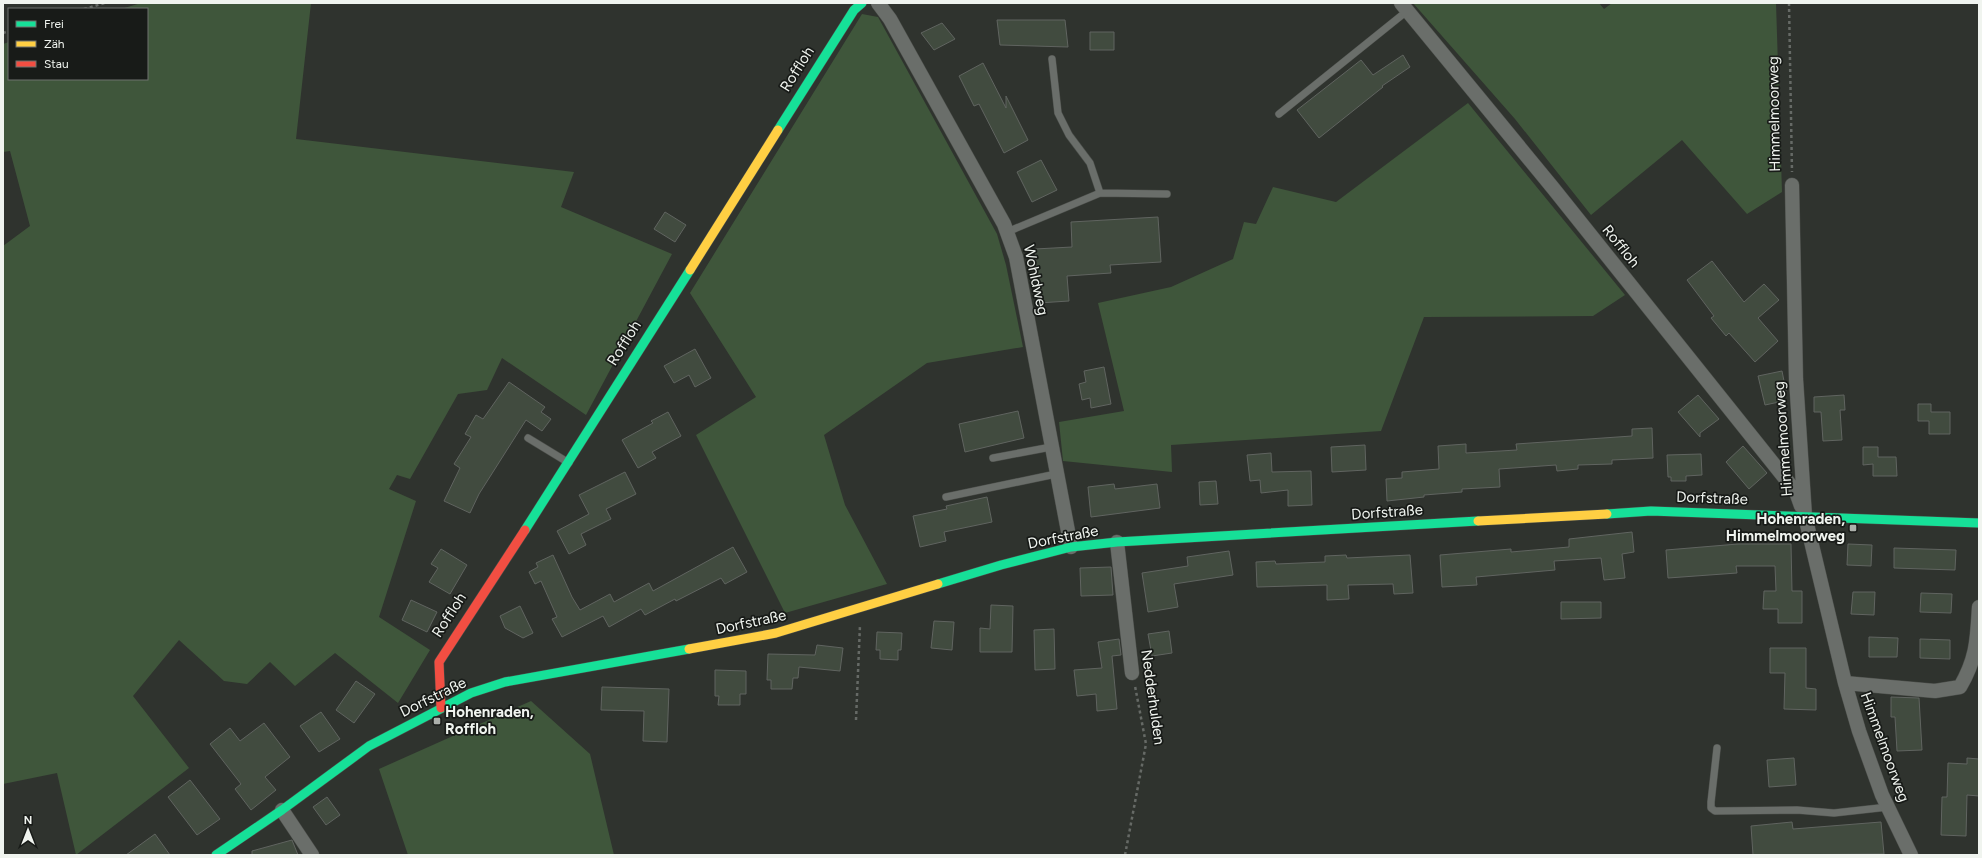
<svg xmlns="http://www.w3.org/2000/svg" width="1982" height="858" viewBox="0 0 1982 858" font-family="Figtree,sans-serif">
<rect width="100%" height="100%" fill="#2f332e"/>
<path fill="#3f563b" d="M141 3H311L296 139 574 172 561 207 672 254 586 415 502 358 487 390 458 394 410 479 397 475 389 489 416 501 379 617 430 650 398 703 335 653 295 686 270 662 247 684 224 681 179 640 133 696 189 768 76 855 57 773 3 784V246L30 226 10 151 3 152V44L9 42V79H147V9H121Z
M1413 3H1599L1604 9 1612 3H1776L1782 192 1747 214 1682 140 1591 215 1515 119Z
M862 14 878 17 997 234 1006 265 1023 347 927 363 824 435 845 505 887 584 785 613 696 435 756 397 690 293Z
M1468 103 1625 295 1593 316 1424 317 1381 431 1171 445 1172 472 1063 461 1059 422 1124 411 1098 303 1171 287 1233 259 1244 222 1256 224 1273 187 1336 202Z
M531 701 590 754 614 855H408L379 769Z"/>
<path fill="#414b3f" stroke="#606460" d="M997 20H1065L1068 47 1000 45Z
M942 23 955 39 934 50 921 33Z
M1090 32H1114V50H1090Z
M1403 55 1410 67 1382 86 1383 87 1319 138 1297 110 1361 60 1373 75Z
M983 63 1006 108V96L1028 140 1004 153 979 104 974 106 959 76Z
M1041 160 1057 190 1032 202 1017 172Z
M665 212 686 225 675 242 654 229Z
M1158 217 1161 262 1110 265 1111 273 1067 276 1069 301 1038 303 1035 249 1072 247 1071 222Z
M1712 261 1744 302 1764 284 1779 300 1758 318 1778 341 1755 362 1729 333 1726 336 1711 318 1714 316 1687 280Z
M695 349 711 378 695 387 689 375 674 383 664 366Z
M1104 367 1111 404 1091 408 1090 398 1082 400 1079 384 1086 382 1084 371Z
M1782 371 1786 391 1777 393 1779 402 1765 405 1758 376Z
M509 382 545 407 541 412 551 419 542 431 526 420 479 494 470 513 444 501 460 468 454 464 471 437 465 434 476 415 483 419Z
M1698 395 1719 419 1700 433V437L1678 412Z
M1844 395 1845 410H1840L1842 440 1823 441 1821 412H1814V397Z
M1918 404H1931V412H1950V434H1929V421H1918Z
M1018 411 1024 438 965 452 959 424Z
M668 412 681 436 652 452 656 458 638 468 622 440 653 423 651 421Z
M1652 428 1653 458 1612 460V464L1578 465V469L1557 471 1556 465 1499 469 1500 487 1462 489V492L1424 495V497L1387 501 1386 479 1402 478V472L1439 469 1438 446 1466 444V453L1517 450 1516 444 1632 436V429Z
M1365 445 1366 470 1332 472 1331 447Z
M1743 446 1767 473 1749 489 1726 462Z
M1863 447H1878V457H1896L1897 476H1873V464L1863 465Z
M1271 453 1272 472 1311 471 1312 505 1288 506V490L1261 493 1260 480 1250 481 1247 455Z
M1701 454 1702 475 1686 476V481H1671V477H1668L1667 455Z
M625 472 636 494 606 509 611 519 581 534 586 545 569 554 557 531 589 514 579 495Z
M1216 481 1218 504 1200 505 1199 482Z
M1114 484 1115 489 1157 484 1160 508 1091 517 1088 487Z
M987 497 992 522 944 532 946 541 920 547 913 516 947 509 946 506Z
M1632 532 1634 552 1622 554 1625 578 1604 580 1601 558 1554 561 1555 570 1476 577 1477 585 1442 587 1440 555 1511 549V552L1569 547V539Z
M1738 544H1791L1792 591H1802V623H1778V609H1763L1764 591H1776L1775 566H1736L1737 573 1668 578 1666 550Z
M1848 544 1872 545 1871 566 1847 565Z
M733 547 747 572 725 584 721 578 676 601 675 599 645 615 641 609 609 627 603 616 562 637 552 619 557 617 541 581 535 584 529 572 538 567 536 563 553 555 572 597 580 610 610 594 614 602 649 583 653 591Z
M1894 548 1956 550 1955 570 1894 568Z
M441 549 467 565 450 594 429 582 438 568 431 564Z
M1229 551 1233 575 1174 584 1178 607 1148 612 1142 573 1188 566 1187 557Z
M1346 555 1347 558 1410 555 1413 593 1394 594 1393 584 1348 585 1349 599 1327 600V585L1257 587 1256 562 1275 561 1276 564 1325 562V556Z
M1111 567 1113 595 1081 596 1080 568Z
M1853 592H1875L1874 615 1851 614Z
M1921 593 1952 594 1951 613 1920 612Z
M411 600 437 612 427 632 402 620Z
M1561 602H1601V618L1561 619Z
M991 605 1013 606 1012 652H980V628L990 629Z
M520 606 533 633 523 638 505 628 500 616Z
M934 621 954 622 952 650 931 648Z
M1054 629 1055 669 1035 670 1034 630Z
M1169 631 1172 653 1152 656 1148 634Z
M877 632 902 633 901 650H898V660L880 659V650H876Z
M1869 637 1898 638 1897 657H1869Z
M1119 639 1121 655 1112 656 1117 709 1097 711 1096 694 1077 696 1074 670 1102 668 1098 642Z
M1920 639 1950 640V659L1920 658Z
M817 645 843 648 840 671 799 667 798 678H793L792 689H771V680H767L768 654 815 655Z
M1770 648H1806V688L1816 689V710L1784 709 1785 673H1770Z
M715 670 746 671V694H740V705H718L719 696H715Z
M356 681 375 694 354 723 336 710Z
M602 687 669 689 667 742 643 741 644 711 601 710Z
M1891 697 1919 698 1922 750 1897 751 1895 717H1891Z
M321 712 340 739 319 752 300 726Z
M264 723 290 757 265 777 276 790 251 810 235 789 241 784 210 744 230 728 240 741Z
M1794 758 1796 785 1769 787 1767 760Z
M1967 758 1979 759V796L1967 795 1966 836 1941 835 1942 797H1947L1948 763 1967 764Z
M190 780 220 819 197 835 168 797Z
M327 797 340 815 326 825 313 807Z
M1792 822 1793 829 1881 822 1884 854 1753 855 1751 826Z
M155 834 170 855H126Z
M292 840 298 855H252V851Z"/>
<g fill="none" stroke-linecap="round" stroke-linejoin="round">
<g stroke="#4b4e4a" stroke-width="8">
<path id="lane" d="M1052 59 1058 113 1069 135 1090 163 1100 193
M1279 114 1407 11
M1007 232 1100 193 1167 194
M528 438 569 463
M993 458 1051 447
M946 497 1056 474
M1717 748 1711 802V808L1715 811 1797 810 1834 813 1888 807"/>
</g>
<g stroke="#4b4e4a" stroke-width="15">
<path id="street" d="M878 3 890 19 1004 224 1016 257 1071 547
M1401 3 1553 188 1796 492 1801 506
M1792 185 1796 379 1805 516 1845 683 1859 731 1882 795 1911 855
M1117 542 1132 673
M1845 683 1935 691 1960 687C1977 658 1977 639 1979 607
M282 810 312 855"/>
</g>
<g stroke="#4b4e4a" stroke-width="10">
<path id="fast" d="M778 130 854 10 862 3
M1607 514 1651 511 1979 523
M525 530 690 270
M938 584 1001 565 1071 547 1117 542 1478 521
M216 855 282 810 369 746 471 693 505 682 689 649"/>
</g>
<g stroke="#4b4e4a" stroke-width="10">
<path id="slow" d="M690 270 778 130
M1478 521 1607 514
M689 649 776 633 938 584"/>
</g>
<g stroke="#4b4e4a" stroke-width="10">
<path id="jam" d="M441 708 439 662 525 530"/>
</g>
<path stroke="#666a66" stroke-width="2.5" stroke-dasharray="3 3" stroke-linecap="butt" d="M1789 3 1792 172
M84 9 105 3
M3 33 9 31
M856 720 860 625
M1125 855 1146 744 1135 686"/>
<use href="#lane" stroke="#6a6e6a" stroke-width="7"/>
<use href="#street" stroke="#6a6e6a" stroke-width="14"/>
<use href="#fast" stroke="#16e098" stroke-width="9"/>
<use href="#slow" stroke="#ffcf43" stroke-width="9"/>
<use href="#jam" stroke="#f24e42" stroke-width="9"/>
</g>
<g fill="#acb0ab" stroke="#181b18" stroke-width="1.5">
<rect x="1849" y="524" width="8" height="8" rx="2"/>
<rect x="433" y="717" width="8" height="8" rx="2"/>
</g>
<g text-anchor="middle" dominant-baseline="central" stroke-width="3.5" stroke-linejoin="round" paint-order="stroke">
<g font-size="15" fill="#f0f4ef" stroke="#181b18">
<text transform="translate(797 69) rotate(-58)">Roffloh</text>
<text transform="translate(1774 114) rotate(-91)">Himmelmoorweg</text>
<text transform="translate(1621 246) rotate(51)">Roffloh</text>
<text transform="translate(1036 280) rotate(78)">Wohldweg</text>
<text transform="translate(624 343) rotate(-58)">Roffloh</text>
<text transform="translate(1783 439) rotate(-94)">Himmelmoorweg</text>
<text transform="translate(1712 498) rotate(2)">Dorfstraße</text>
<text transform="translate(1387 512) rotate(-4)">Dorfstraße</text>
<text transform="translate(1063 537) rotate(-11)">Dorfstraße</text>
<text transform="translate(449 615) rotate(-57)">Roffloh</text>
<text transform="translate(751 622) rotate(-12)">Dorfstraße</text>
<text transform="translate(433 697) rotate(-26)">Dorfstraße</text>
<text transform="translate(1153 697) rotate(82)">Nedderhulden</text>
<text transform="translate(1885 747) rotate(70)">Himmelmoorweg</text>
</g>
<g font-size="15" font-weight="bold" fill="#f0f4ef" stroke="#181b18" text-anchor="end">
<text x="1845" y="519">Hohenraden,<tspan x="1845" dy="17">Himmelmoorweg</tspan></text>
<text x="445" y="712" text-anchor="start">Hohenraden,<tspan x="445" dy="17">Roffloh</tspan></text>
</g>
</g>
<rect width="1982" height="858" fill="none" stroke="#f0f4ef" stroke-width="8"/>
<rect x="8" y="8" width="140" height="72" fill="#181b18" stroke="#6e726e"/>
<rect x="16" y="21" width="20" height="6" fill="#16e098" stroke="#6e726e"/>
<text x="44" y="28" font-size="12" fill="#f0f4ef">Frei</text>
<rect x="16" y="41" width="20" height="6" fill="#ffcf43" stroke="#6e726e"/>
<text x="44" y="48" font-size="12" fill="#f0f4ef">Zäh</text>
<rect x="16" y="61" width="20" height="6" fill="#f24e42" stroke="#6e726e"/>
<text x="44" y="68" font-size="12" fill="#f0f4ef">Stau</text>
<g transform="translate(28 830)" stroke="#181b18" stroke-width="3" paint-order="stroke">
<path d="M0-3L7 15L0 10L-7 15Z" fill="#f0f4ef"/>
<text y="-6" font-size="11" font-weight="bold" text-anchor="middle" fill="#f0f4ef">N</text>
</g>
</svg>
